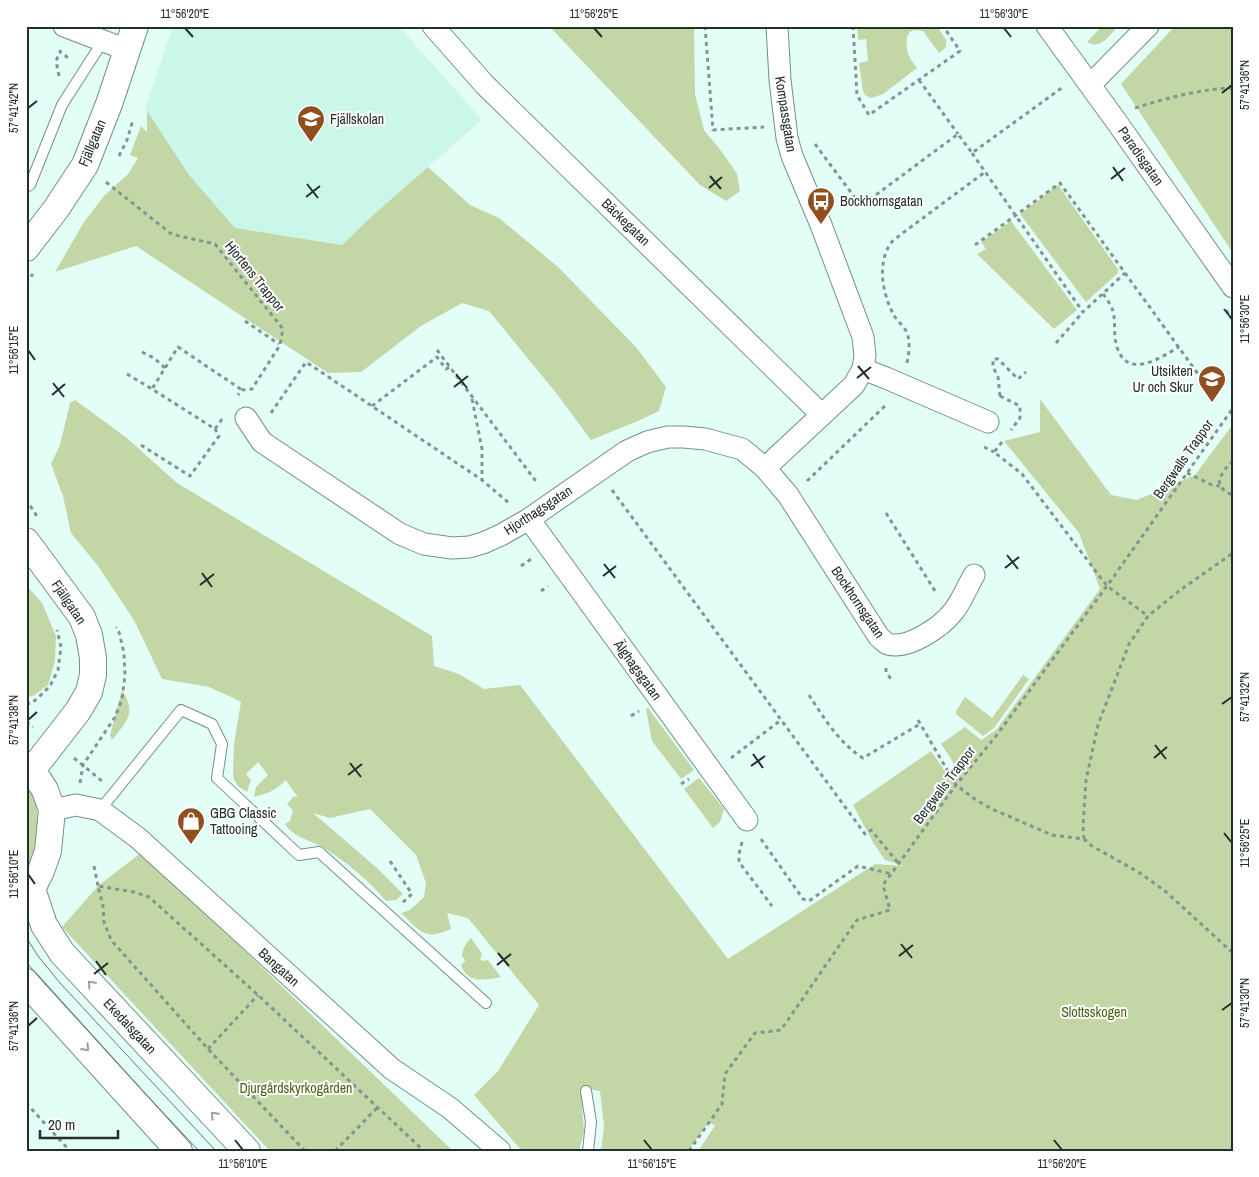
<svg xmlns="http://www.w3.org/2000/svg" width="1259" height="1177" viewBox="0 0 1259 1177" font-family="'Archivo Narrow',sans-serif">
<rect width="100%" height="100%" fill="#e3fef6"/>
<path fill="#cbf7ea" d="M173 26H399L482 120 372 216 342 245 235 228 189 175 145 109Z"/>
<path fill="#c2d6a6" d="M549 26H694L695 94 704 130 722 152 737 174 740 191 726 201 700 185Z
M857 26H937L946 40V47L939 53 923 31C921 31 918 30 915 30 904 31 906 47 908 54 910 59 914 64 917 68L883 94 871 98 865 95 863 91 859 63 868 61 866 39 858 40Z
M1102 26H1118C1109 36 1101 50 1087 42Z
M1175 26H1233V253L1121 84Z
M147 111 189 175 235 228 342 245 372 216 428 167 470 205 499 218 558 267 636 347 666 387 659 411 638 421 591 440 557 394 489 311 462 303 421 326 361 372 328 373 136 246 55 272 84 222 104 196 128 174 138 158 130 155 141 126 147 132Z
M1058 185 1118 269V273L1086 302 1020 214Z
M1011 221 1077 310 1054 329 977 254 986 249 981 242Z
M1040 399 1111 495 1137 500 1195 475 1233 424V1151H698L715 1126 709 1122 688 1151H601L604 1126 600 1091 581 1088 584 1132 579 1151H522L474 1095 498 1071 539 1005 468 918 447 913 451 929C446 931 441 933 436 934 421 937 411 922 401 913L410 910 424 897 426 883 416 855 370 809 330 818 313 813 377 868 403 894 396 900 386 901C369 881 347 862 324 848 312 841 293 837 285 824L290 821 293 810 287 804 294 796 298 798 286 780C277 790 266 794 254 797L256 787 268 775 258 762 246 774 251 780 247 792 239 787 234 780 233 772 234 744 241 702 229 696 209 687 162 679 134 620 98 566 71 533 63 496 51 464 60 445 70 403 75 400 127 438 177 483 432 636 434 666 459 674 484 689 520 685 728 959 875 864 904 866 885 860 874 844 853 805 931 751 949 777 957 768 941 744 965 727 981 740 996 730 1100 589 1079 533 1004 441 1040 432Z
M26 585 42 603 56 636 55 661 48 685 33 696 26 697Z
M1023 675 1029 679 994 728 983 736 956 714V711L965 697 992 718Z
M122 690C137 713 127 721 112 740L110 735Z
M648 708 694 770 681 779 652 741 646 709Z
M699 778 724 809 720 822 713 828 684 789Z
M26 784C29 789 33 793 34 798 41 815 37 855 26 870Z
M142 852 453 1151H270L62 927 98 886Z
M471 938 481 952 482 955 480 959 482 961 488 960 501 977C486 980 467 984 461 965L465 961 464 958 462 957C462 949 466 943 471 938Z"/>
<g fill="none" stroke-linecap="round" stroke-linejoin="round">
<g stroke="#729188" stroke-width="12">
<path id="service" d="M26 187 30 185 62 105 103 41
M100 810 181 710 212 724 222 744 217 778 299 855 319 852 486 1003
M586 1091 591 1122 588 1151"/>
</g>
<g stroke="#729188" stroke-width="23">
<path id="minor" d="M64 26 127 50
M433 26 485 85 822 415
M777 26 780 80 787 138 792 156 821 225 863 337 865 355 863 369 854 385 765 468 788 495 879 637C882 639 885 643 888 644 908 650 941 627 953 612 962 601 967 587 974 575
M1047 26 1116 121 1233 287
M1090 85 1148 26
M863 369 886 378 988 422
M246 418 262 442 400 534 424 544 452 548 469 547 483 543 501 535 529 519 627 451 647 442 668 437H684L705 439 742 449 765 468
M529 519 747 820
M52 810 76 805 100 810 138 838 392 1069 450 1108 500 1151"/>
</g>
<g stroke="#729188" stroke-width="28">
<path id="tertiary" d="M26 248 56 209 85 165 109 104 135 26
M26 541 82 617 89 635 93 658V675L89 692 78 711 32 770
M26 766 32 770 45 790 52 810 48 851 41 871 32 889 26 895
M32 889 44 925 62 953 247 1151
M26 982 179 1151"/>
</g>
<path stroke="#829690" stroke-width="3" stroke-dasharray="4 4" stroke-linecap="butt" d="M705 26 713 130 764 127
M853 26 857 95 869 115 960 51 943 26
M61 50 60 52 66 56 70 61
M59 76 56 61 60 52
M919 80 958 134
M1135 108C1167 98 1200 89 1233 88
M815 144 861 206 958 134 972 153 1063 87
M972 153 1083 312 1125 273
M119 156 127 140 133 120
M106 182 170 233 179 236 215 244 283 329 280 345 252 389 242 390 238 395
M975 245 1060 183 1198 374
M26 283 33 274
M1103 294C1107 299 1111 305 1113 311 1116 323 1113 335 1117 347 1127 380 1160 358 1179 347
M1226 310 1232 319 1233 332
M245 321 279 344
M1056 343 1083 312
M437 350 538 484
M142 352 154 358 165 368
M907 363C909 354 910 345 908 336 907 329 899 323 895 317 883 297 876 263 891 243 893 240 897 238 900 235L985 172
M127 374 152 389
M1000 396 998 377 993 367V359H998L1018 379 1026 372
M1000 396 1020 406V418L1011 430
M472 399 482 449V479
M372 406 437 357 446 369 450 367
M271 413 306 362 339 384 482 480 509 503
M222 419 215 429 152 389 178 347 242 390
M1002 442 994 452 1022 474 1107 586 1148 616
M141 445 190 476 219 436 215 429
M984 447 994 452
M1233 461 1226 468 1219 479C1220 488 1224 492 1233 495
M1187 473 1212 485 1220 486
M807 481 887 404
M612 490 865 834 871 830 899 864
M26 499 38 518
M886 513 937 594
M521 566 531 559
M541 591 548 586
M886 668V672L891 679
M809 695C824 718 839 743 863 758L920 724
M26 704 32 703 42 694 50 686 58 670 61 647 57 630
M631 716 639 711
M918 720 956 785 976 800 992 809 1052 835 1084 839 1092 846 1140 873 1165 891 1233 953
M26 722 33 727
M74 758 102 781
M731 758 781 720
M80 783 83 765 115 717 122 699 125 675 124 653 119 632 116 627
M681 784 689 779
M761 839 803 899 809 901 858 866 892 874
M1084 839 1083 826 1086 780 1098 725 1129 644 1148 616 1179 591 1233 553
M742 842 739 854V862L772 906
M390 861 412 894 402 903
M94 866 98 886
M208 1049 258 995
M26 1103 70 1151
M305 1151 208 1049 111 940 104 922 103 906 98 886 134 892 149 897 258 995 424 1151
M335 1151 378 1107
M689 1151 722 1104 725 1074 755 1033 781 1030 857 920 890 910 883 885 956 785 996 736 1112 579 1233 408"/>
<use href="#service" stroke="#fff" stroke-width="10"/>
<use href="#minor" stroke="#fff" stroke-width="21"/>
<use href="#tertiary" stroke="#fff" stroke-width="26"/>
<path stroke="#667873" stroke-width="1" d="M26 937 38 956 60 983 216 1151
M26 962 45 984 140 1088 199 1151"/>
</g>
<defs><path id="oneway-chevron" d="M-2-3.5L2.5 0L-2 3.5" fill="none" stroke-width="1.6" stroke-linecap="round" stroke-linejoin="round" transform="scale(1.25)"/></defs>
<g stroke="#9ca1a0">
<use href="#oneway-chevron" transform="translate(91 984) rotate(-133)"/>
<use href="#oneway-chevron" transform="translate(86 1048) rotate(48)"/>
<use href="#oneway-chevron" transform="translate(214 1115) rotate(-133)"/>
</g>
<path fill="none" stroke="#222f2b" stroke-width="2" d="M185 28 193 37M594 28 602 37M1004 28 1011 37M1222 93 1232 85M28 108 37 101M1113 167 1123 181M710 176 721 189M1111 179 1125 168M307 184 318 198M709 188 722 177M306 197 320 186M1224 309 1232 319M28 350 35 360M858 366 869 379M456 374 467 388M857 378 871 367M53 383 64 397M454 387 468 376M52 395 65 384M1007 555 1018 569M604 564 615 578M1005 568 1019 557M202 573 212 587M603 576 616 566M200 585 214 574M1222 704 1232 697M28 720 37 712M1155 745 1166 759M753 754 763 768M1154 758 1167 747M350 763 361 777M751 766 765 756M348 775 362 764M1224 833 1232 843M28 874 35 884M901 944 912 958M498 953 509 966M899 956 913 945M96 961 106 975M497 965 511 954M94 974 108 963M1222 1010 1232 1003M28 1026 37 1018M235 1140 243 1150M644 1140 652 1150M1054 1140 1062 1150"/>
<defs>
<g id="school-pin" transform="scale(1.4375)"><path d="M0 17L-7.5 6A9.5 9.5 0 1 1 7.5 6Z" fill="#914e1f" stroke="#fff"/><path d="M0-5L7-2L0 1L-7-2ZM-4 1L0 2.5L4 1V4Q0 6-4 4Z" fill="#fff"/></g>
<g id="bus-pin" transform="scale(1.4375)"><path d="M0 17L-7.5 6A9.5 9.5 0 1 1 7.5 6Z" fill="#914e1f" stroke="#fff"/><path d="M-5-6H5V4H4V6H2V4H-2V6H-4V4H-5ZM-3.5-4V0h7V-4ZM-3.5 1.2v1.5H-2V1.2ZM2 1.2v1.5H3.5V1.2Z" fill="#fff"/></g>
<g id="shop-pin" transform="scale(1.4375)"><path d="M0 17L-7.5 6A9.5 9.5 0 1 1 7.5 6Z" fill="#914e1f" stroke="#fff"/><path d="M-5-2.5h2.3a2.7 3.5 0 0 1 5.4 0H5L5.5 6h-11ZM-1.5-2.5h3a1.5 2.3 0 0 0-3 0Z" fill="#fff"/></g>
</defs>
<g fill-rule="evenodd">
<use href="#school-pin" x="311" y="119"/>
<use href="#bus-pin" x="821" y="201"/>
<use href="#school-pin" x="1212" y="379"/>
<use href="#shop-pin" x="191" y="821"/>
</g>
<g text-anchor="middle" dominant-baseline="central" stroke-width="4" stroke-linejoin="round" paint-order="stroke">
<g font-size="14" fill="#222f2b" stroke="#fff">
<text transform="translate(786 114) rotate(81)">Kompassgatan</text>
<text transform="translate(92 143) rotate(-67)">Fjällgatan</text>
<text transform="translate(1141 156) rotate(55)">Paradisgatan</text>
<text transform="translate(626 222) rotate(44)">Bäckegatan</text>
<text transform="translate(255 276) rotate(51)">Hjortens Trappor</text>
<text transform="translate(1183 459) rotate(-55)">Bergwalls Trappor</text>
<text transform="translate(538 510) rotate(-33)">Hjorthagsgatan</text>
<text transform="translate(69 602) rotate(56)">Fjällgatan</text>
<text transform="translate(858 602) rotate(56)">Bockhornsgatan</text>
<text transform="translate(638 670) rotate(54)">Älghagsgatan</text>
<text transform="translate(944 785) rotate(-53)">Bergwalls Trappor</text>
<text transform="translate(279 967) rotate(42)">Bangatan</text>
<text transform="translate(130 1026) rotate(47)">Ekedalsgatan</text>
</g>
<g font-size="14" fill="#222f2b" stroke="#fff" text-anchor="start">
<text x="330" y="119">Fjällskolan</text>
<text x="840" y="201">Bockhornsgatan</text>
<text x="1193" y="371" text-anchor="end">Utsikten<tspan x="1193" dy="16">Ur och Skur</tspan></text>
<text x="210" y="813">GBG Classic<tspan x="210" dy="16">Tattooing</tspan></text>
</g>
<g font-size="14" fill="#486116" stroke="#fff">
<text x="1094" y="1012">Slottsskogen</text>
<text x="296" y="1088">Djurgårdskyrkogården</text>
</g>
</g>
<rect width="1259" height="1177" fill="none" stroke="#ffffff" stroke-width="55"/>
<path d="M40 1130v8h78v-8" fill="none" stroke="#222f2b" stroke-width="2.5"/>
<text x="48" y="1130" font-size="15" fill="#222f2b" stroke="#ffffff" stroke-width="4" paint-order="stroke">20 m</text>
<rect x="28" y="28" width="1204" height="1122" fill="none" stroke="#222f2b" stroke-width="2"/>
<g font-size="12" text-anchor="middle" fill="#222f2b">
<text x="185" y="18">11°56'20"E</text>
<text x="594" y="18">11°56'25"E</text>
<text x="1004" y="18">11°56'30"E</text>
<text transform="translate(1245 85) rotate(-90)" y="4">57°41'36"N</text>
<text transform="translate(14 108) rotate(-90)" y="4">57°41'42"N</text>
<text transform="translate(1245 319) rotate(-90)" y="4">11°56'30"E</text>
<text transform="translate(14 350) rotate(-90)" y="4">11°56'15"E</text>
<text transform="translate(1245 697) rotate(-90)" y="4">57°41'32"N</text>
<text transform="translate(14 720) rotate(-90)" y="4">57°41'38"N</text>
<text transform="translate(1245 843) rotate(-90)" y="4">11°56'25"E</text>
<text transform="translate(14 874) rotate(-90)" y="4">11°56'10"E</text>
<text transform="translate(1245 1003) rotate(-90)" y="4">57°41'30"N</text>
<text transform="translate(14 1026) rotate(-90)" y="4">57°41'36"N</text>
<text x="243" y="1168">11°56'10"E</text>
<text x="652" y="1168">11°56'15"E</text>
<text x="1062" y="1168">11°56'20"E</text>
</g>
</svg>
